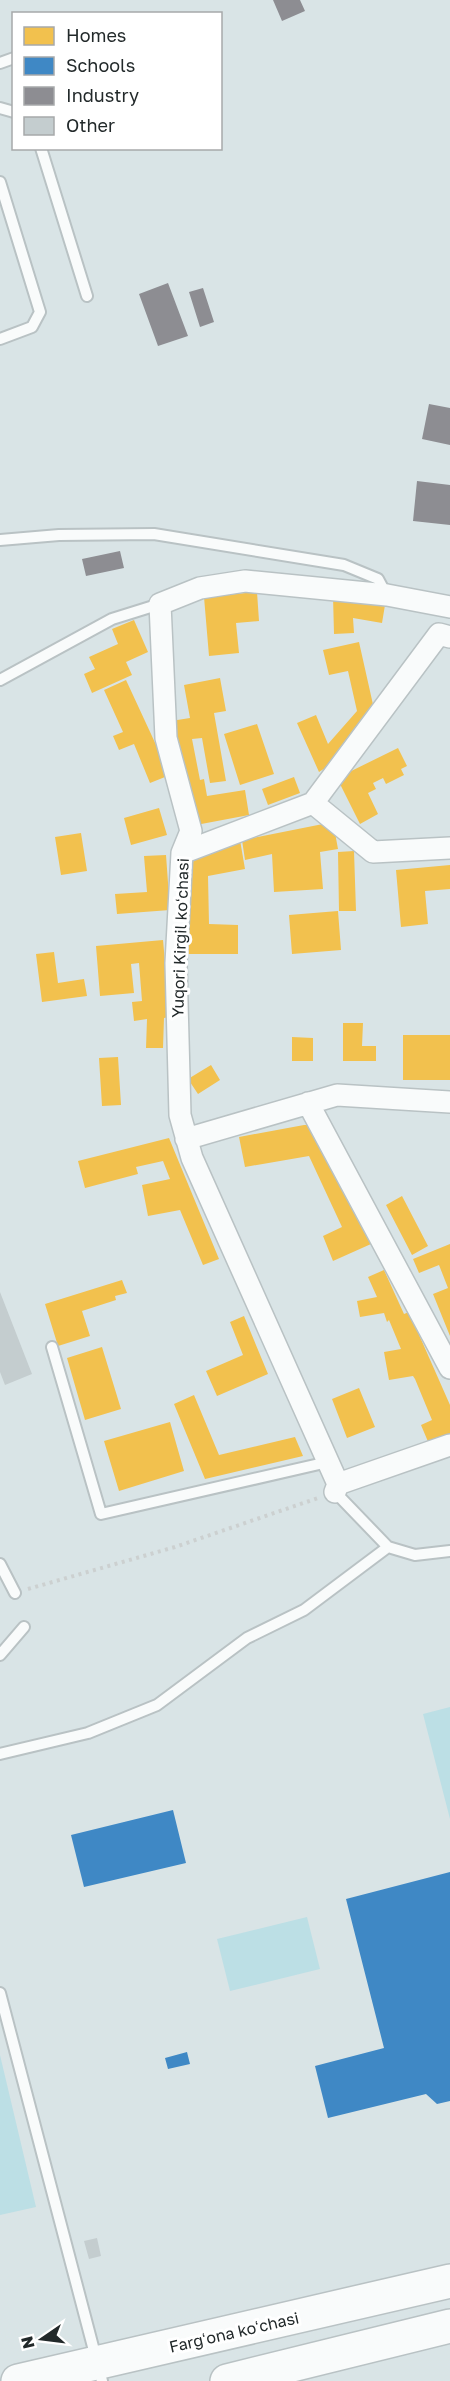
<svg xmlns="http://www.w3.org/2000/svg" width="450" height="2381" viewBox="0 0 450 2381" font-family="'Golos Text',sans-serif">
<rect width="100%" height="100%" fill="#d9e4e6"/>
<path fill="#bcdfe5" d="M450 1707V1819L423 1714Z
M307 1917 320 1969 230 1991 217 1939Z
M0 2055 36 2207 0 2215Z"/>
<path fill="#f2c14e" d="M257 592 259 621 236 623 239 653 209 656 204 597Z
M333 596 385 605 382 623 353 618 354 633 334 634Z
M134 620 148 652 126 662 132 675 92 693 84 674 95 669 89 657 118 644 112 629Z
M359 642 374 709 336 761 319 772 297 723 316 715 328 744 357 711 348 671 329 675 323 650Z
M220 678 226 711 214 713 226 781 210 783 202 738 192 739 200 780 204 779 207 796 245 790 249 815 196 825 171 721 190 718 184 685Z
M126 680 170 775 150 783 134 744 119 750 113 736 123 732 104 690Z
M257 724 274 774 240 785 224 734Z
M398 748 407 766 401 769 404 775 386 784 383 778 373 783 376 789 368 793 378 814 360 824 337 778Z
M294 777 300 793 268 805 262 789Z
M159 808 167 835 131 845 124 818Z
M333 822 338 849 320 852 323 889 274 892 272 854 245 860 242 840Z
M81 833 87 871 61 875 55 837Z
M240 840 245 869 208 876 209 924 238 925V954H188L184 871 205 849Z
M354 851 356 911H339L338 852Z
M166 855 170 910 117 914 115 894 147 892 144 856Z
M450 865V889L425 891 428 924 401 927 396 870Z
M338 911 341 950 292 954 289 915Z
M163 940 170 1017 164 1018 163 1048H146L147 1019 134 1021 132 1002 142 1001 139 963 131 964 134 993 100 996 96 946Z
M54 952 58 983 84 979 87 996 42 1002 36 954Z
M343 1023H363L362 1046H376V1061H343Z
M403 1035H450V1080H403Z
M292 1037 313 1038V1061H292Z
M118 1057 121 1105 102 1106 99 1058Z
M211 1065 220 1080 198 1094 188 1079Z
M304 1125H317L371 1244 333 1261 323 1236 342 1227 309 1156 245 1167 239 1137Z
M169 1138 219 1259 203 1265 180 1210 148 1216 142 1185 170 1179 163 1161 136 1167 138 1174 85 1188 78 1161Z
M402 1196 428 1246 412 1255 386 1205Z
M450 1244V1336L433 1294 448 1288 439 1265 419 1273 413 1259Z
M384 1270 404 1314 409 1312 450 1405V1435L429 1444 421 1425 432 1420 415 1379 413 1376 389 1380 384 1352 401 1349 389 1320 387 1322 384 1313 360 1317 357 1301 377 1297 368 1277Z
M122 1280 127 1293 115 1296 116 1300 82 1311 90 1336 58 1346 45 1304Z
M244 1316 268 1374 217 1396 206 1371 243 1355 230 1322Z
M102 1347 121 1409 85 1420 67 1358Z
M359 1388 375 1427 347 1438 332 1399Z
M194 1395 219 1455 295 1437 303 1456 205 1479 174 1404Z
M170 1422 184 1471 119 1491 104 1441Z"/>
<path fill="#3f88c5" d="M173 1810 186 1863 84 1887 71 1835Z
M450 1872V2101L437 2104 426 2094 328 2118 315 2066 384 2048 346 1899Z
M187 2052 190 2064 168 2069 165 2058Z"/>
<path fill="#8d8d92" d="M273 0H300L305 11 282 21Z
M168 283 188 336 158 346 139 294Z
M203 288 214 322 200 327 189 292Z
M429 404 450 408V445L422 439Z
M417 481 450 485V525L413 521Z
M120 551 124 568 86 576 82 559Z"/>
<path fill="#c4cdcf" d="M0 1292 32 1374 5 1385 0 1372Z
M97 2238 101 2256 89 2259 84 2241Z"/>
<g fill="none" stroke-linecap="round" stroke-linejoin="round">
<g stroke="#b9c2c4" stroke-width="14">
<path id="service" d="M0 63 14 58
M0 108 14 112
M41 148 87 296
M0 182 40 312 32 327 0 339
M0 540 59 535 154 534 344 565 378 579 386 594
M0 680 112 619 160 604
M52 1347 101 1514 328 1462
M335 1492 388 1547 415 1555 450 1551
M0 1564 15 1593
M0 1655 24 1627
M0 1754 88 1733 157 1705 247 1638 304 1610 388 1547
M0 1993 102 2381"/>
</g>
<g stroke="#b9c2c4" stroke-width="24">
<path id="minor" d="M313 803 373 852 450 848
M182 853 313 803 439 634 450 637
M308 1103 450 1368
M186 1139 337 1095 450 1102
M338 1484 450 1445
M335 1492 338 1484 192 1158 180 1115 176 963 182 853 191 831 166 738 160 604 200 588 245 581 387 595 450 607"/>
</g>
<g stroke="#b9c2c4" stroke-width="36">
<path id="primary" d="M18 2381 450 2281
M227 2381 450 2326"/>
</g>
<path stroke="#ccd0d0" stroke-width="4" stroke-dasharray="3 4.5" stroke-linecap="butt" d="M28 1589 175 1547 318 1498"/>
<use href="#service" stroke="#f9fbfb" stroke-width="10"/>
<use href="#minor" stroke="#f9fbfb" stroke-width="21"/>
<use href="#primary" stroke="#f9fbfb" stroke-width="33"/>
</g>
<g text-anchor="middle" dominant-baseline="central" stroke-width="6" stroke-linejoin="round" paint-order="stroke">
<g font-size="16" fill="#22292a" stroke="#fff">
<text transform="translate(180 938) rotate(-88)">Yuqori Kirgil koʻchasi</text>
<text transform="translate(234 2332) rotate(-13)">Fargʻona koʻchasi</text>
</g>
</g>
<rect x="12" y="12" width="210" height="138" fill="#ffffff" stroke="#a7a9aa" stroke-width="1.5"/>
<rect x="24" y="27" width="30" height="18" fill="#f2c14e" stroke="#a7a9aa" stroke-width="1.5"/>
<text x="66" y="42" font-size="18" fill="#22292a">Homes</text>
<rect x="24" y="57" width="30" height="18" fill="#3f88c5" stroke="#a7a9aa" stroke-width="1.5"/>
<text x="66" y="72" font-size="18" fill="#22292a">Schools</text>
<rect x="24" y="87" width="30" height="18" fill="#8d8d92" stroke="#a7a9aa" stroke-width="1.5"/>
<text x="66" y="102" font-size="18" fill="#22292a">Industry</text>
<rect x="24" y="117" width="30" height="18" fill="#c4cdcf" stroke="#a7a9aa" stroke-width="1.5"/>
<text x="66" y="132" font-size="18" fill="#22292a">Other</text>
<g transform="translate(42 2339) rotate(256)" stroke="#ffffff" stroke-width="4.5" paint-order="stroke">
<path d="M0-4.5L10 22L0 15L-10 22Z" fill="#22292a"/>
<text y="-9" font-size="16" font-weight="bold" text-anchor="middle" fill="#22292a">N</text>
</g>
</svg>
